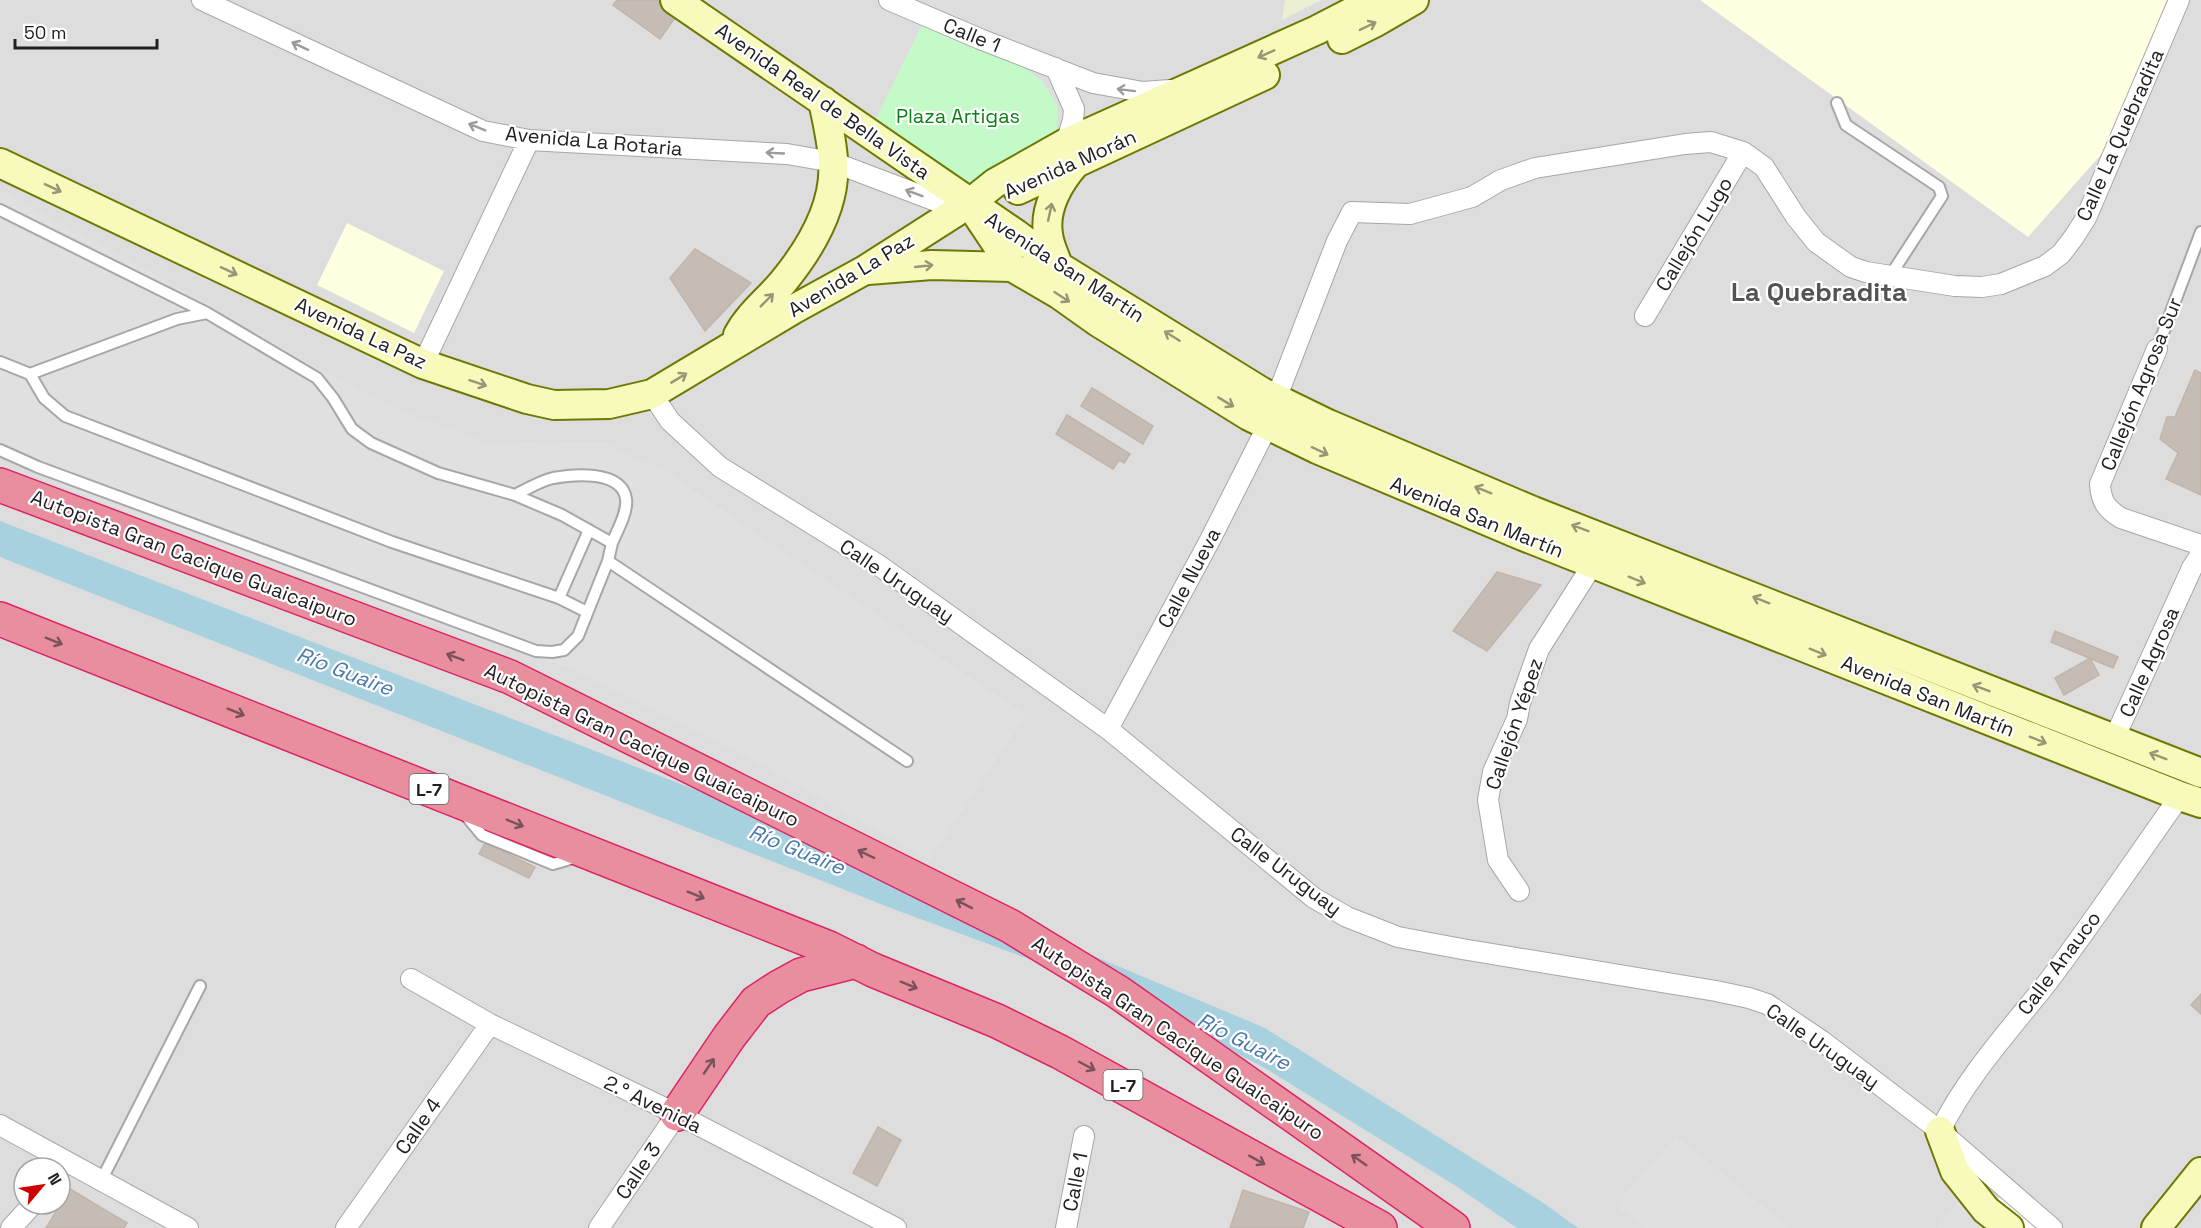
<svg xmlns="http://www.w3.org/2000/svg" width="2201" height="1228" viewBox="0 0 2201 1228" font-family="'Space Grotesk',sans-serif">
<rect width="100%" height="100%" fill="#f0ede6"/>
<path fill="#dedddd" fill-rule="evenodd" d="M0 0H2201V1228H0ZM24 1168H60V1204H24Z"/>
<path fill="#ffffe1" d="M1700 0H2167L2113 141 2028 237Z
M347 223 444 271 414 333 317 285Z"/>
<path fill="#edefd2" d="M1285 0H1321L1282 20Z"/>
<path fill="#c4fac8" d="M926 17 1017 63 1042 81 1057 105V130L1048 147 954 201 864 143Z"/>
<path fill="#e0e0e0" d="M0 190 218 309 310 364 404 412 447 426 492 445 539 441 604 442 666 471 753 531 1026 715 930 860 743 755 567 667 425 621 258 563 89 497 0 458Z
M1676 1136 1790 1228H1646L1615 1206Z
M1961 1198 1994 1228H1937Z"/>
<path fill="#a7d1de" d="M0 521 740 807 1265 1028 1542 1202 1578 1228H1517L1456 1186 1263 1067 1118 992 896 910 0 557Z"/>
<path fill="#fff" d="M2003 1194 2042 1228H2002L1985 1213Z"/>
<path fill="#c5bdb5" stroke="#c2b4a8" stroke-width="1.5" d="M617 0H657L677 15 660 39 613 5Z
M695 249 751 283 705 331 670 278Z
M2195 370 2201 373V495L2166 479 2178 453 2160 439 2167 417H2175Z
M1092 388 1153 426 1143 444 1081 406Z
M1067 415 1130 454 1124 463 1119 460 1113 469 1056 434Z
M1497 572 1541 585 1487 651 1453 631Z
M2055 631 2118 657 2113 668 2051 642Z
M2090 658 2099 675 2064 695 2055 678Z
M485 843 535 867 529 878 479 854Z
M2201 994V1014L2191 1005Z
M878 1127 901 1140 877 1186 853 1173Z
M70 1189 127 1223 124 1228H46Z
M1243 1190 1309 1212 1303 1228H1230Z"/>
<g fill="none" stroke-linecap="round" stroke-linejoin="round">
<g stroke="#a7a7a7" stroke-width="14">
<path id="lane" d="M1837 103 1846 125 1939 187 1942 196 1890 276
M0 210 207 313 177 319 30 374
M207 313 317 378 333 398 352 429 371 443 438 473 515 495 562 515 612 543 608 561 907 761
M2157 349 2201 232
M0 362 30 374 44 398 65 416 392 542 559 598 587 612
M0 450 38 467 536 651 552 652 564 650 578 636 608 561
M515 495C527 489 540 481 553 478 574 474 622 470 626 499 628 512 617 531 612 543
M559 598 589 530
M463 812 482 835 553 864 577 857
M101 1181 200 986"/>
</g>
<g stroke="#a7a7a7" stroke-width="22">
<path id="street" d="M202 0 483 131 529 140 787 154 833 162 941 203H970
M889 0 980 39 1093 83 1143 92 1170 90
M1056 68 1074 109 1073 120 1066 143
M1645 316 1743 152
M2157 349 2100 484C2101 501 2106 509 2121 518L2201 545
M423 364 529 140
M652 394 670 421 720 467 877 564 1108 729 1314 898 1347 917 1398 937 1462 949 1716 991 1749 998 1767 1004 1822 1041 1940 1131 2052 1228
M1276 399 1337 241 1352 212 1410 214 1472 197 1501 180 1535 168 1685 144 1711 142 1743 152 1764 167 1796 217 1816 242 1851 267 1866 272 1955 286 1982 287 2001 284 2045 266 2061 254 2074 237 2086 218 2179 0
M1108 729 1210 540 1268 425
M2114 739 2192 568 2201 554
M1519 891 1498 860 1488 800 1493 772 1517 719 1520 703 1539 649 1593 564
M411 979 490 1024 677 1114 896 1228
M0 1125 188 1228
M1940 1131C1967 1076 2009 1031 2047 983 2093 922 2136 858 2180 796
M11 1228 33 1204
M346 1228 490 1024
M599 1228 677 1114
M1066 1228 1084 1136"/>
</g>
<g stroke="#6d7904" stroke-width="32">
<path id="secondary" d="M675 0 1016 234 1058 266 1262 392 1328 424 1533 511 2201 773
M1342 39 1376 22 1414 0
M0 163 423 364 527 399 554 405 609 404 652 394 794 309 865 270 970 203 995 183 1066 143 1317 30 1375 0
M1018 190 1265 75
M976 213 1012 267 1060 295 1098 322 1249 416 1317 449 1523 536 2180 796 2201 803
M1058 266C1055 256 1049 245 1048 234 1044 208 1059 182 1075 164
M868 270 932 265 1012 267
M738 335C749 314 768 300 783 282 810 249 837 205 833 160 832 141 827 120 823 101
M1940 1131 1955 1171 1986 1210 2009 1228
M2156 1228 2201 1172"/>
</g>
<g stroke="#dc2564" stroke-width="36">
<path id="highway" d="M0 485 510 677 1010 926 1118 992 1453 1228
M0 619 829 948 873 970 997 1021 1060 1052 1380 1228
M677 1114 729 1037 756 1002 779 987 801 975 856 961"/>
</g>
<use href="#lane" stroke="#fff" stroke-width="10"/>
<use href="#street" stroke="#fff" stroke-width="20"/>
<use href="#secondary" stroke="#f7fabb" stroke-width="28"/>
<use href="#highway" stroke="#e88e9f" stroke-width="33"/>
</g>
<defs><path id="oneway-shaft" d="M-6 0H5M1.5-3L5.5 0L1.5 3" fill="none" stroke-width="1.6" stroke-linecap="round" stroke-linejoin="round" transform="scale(1.5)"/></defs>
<g stroke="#969875">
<use href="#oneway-shaft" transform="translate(1368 26) rotate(-26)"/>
<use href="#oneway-shaft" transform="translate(1266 54) rotate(156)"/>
<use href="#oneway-shaft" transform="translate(53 188) rotate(25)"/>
<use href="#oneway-shaft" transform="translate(1050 212) rotate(-78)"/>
<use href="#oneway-shaft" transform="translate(924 266) rotate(-6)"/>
<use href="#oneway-shaft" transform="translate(229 271) rotate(25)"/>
<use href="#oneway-shaft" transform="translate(1062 297) rotate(33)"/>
<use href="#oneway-shaft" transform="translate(767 300) rotate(-45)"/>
<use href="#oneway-shaft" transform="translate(1172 336) rotate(-148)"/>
<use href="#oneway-shaft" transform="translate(679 378) rotate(-31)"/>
<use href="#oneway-shaft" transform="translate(478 383) rotate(19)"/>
<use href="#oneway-shaft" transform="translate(1226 402) rotate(31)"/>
<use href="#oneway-shaft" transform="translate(1320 451) rotate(25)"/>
<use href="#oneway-shaft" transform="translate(1483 490) rotate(-158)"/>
<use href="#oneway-shaft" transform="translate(1580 528) rotate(-159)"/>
<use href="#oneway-shaft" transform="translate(1637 580) rotate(22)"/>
<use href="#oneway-shaft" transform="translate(1761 600) rotate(-158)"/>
<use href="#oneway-shaft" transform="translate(1818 652) rotate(22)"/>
<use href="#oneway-shaft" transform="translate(1981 688) rotate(-159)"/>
<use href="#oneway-shaft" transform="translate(2038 740) rotate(22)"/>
<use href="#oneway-shaft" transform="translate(2158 756) rotate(-159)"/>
</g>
<g stroke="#9b9b9b">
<use href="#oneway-shaft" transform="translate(300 46) rotate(-155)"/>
<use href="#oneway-shaft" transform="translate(1126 90) rotate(-173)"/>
<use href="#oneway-shaft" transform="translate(477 127) rotate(-158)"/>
<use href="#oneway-shaft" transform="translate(775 153) rotate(-177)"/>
<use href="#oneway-shaft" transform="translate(914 193) rotate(-159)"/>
</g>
<g stroke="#7a5259">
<use href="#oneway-shaft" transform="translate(54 641) rotate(22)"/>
<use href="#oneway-shaft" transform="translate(455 657) rotate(-159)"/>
<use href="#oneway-shaft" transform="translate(236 712) rotate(22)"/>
<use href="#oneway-shaft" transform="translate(515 823) rotate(22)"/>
<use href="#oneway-shaft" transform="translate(866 854) rotate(-154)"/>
<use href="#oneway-shaft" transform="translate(696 895) rotate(22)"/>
<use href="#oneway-shaft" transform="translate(964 904) rotate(-153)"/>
<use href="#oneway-shaft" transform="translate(909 985) rotate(22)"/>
<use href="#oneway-shaft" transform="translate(709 1066) rotate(-56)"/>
<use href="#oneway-shaft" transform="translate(1087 1066) rotate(28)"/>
<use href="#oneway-shaft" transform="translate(1257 1160) rotate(29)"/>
<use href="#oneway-shaft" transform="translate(1359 1160) rotate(-145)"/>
</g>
<g text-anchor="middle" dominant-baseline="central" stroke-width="4.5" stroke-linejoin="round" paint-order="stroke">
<g fill="#fff" stroke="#636363" stroke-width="1.5">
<rect x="409.5" y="774" width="39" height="30" rx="4.5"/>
<rect x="1103.5" y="1070" width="39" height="30" rx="4.5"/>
</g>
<g font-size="18" font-weight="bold" fill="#202020">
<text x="429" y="789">L-7</text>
<text x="1123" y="1085">L-7</text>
</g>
<g font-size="20" fill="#202020" stroke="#fff">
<text transform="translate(972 35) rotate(22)">Calle 1</text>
<text transform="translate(823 101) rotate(35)">Avenida Real de Bella Vista</text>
<text transform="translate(2120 135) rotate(-66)">Calle La Quebradita</text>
<text transform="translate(594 141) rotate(5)">Avenida La Rotaria</text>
<text transform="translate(1070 164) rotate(-24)">Avenida Morán</text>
<text transform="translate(1694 234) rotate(-59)">Callejón Lugo</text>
<text transform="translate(1065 267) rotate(33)">Avenida San Martín</text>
<text transform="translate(851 275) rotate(-31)">Avenida La Paz</text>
<text transform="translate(361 333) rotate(25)">Avenida La Paz</text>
<text transform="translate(2141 384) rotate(-68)">Callejón Agrosa Sur</text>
<text transform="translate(1477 517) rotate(22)">Avenida San Martín</text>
<text transform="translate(194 558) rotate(21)">Autopista Gran Cacique Guaicaipuro</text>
<text transform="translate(1189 578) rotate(-62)">Calle Nueva</text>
<text transform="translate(897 581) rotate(34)">Calle Uruguay</text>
<text transform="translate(2149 662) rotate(-66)">Calle Agrosa</text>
<text transform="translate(1928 696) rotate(22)">Avenida San Martín</text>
<text transform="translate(1514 724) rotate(-71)">Callejón Yépez</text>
<text transform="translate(642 745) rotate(26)">Autopista Gran Cacique Guaicaipuro</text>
<text transform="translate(1286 871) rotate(37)">Calle Uruguay</text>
<text transform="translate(2059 963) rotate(-53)">Calle Anauco</text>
<text transform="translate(1178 1038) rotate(34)">Autopista Gran Cacique Guaicaipuro</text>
<text transform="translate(1823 1046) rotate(35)">Calle Uruguay</text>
<text transform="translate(653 1104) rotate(26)">2.° Avenida</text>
<text transform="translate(418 1126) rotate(-55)">Calle 4</text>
<text transform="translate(638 1171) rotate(-56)">Calle 3</text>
<text transform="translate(1075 1182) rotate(-79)">Calle 1</text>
</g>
<g font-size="20" fill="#0b8015" stroke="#fff">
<text x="958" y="116">Plaza Artigas</text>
</g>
<g font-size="21" font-style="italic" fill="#4879a9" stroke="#fff">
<text transform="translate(345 671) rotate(21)">Río Guaire</text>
<text transform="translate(797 849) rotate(22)">Río Guaire</text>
<text transform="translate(1244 1041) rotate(27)">Río Guaire</text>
</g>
<g font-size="26" font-weight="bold" fill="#535353" stroke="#fff">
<text x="1819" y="292">La Quebradita</text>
</g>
</g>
<g transform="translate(42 1186) rotate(61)"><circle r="28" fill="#ffffff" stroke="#a6a6a6" stroke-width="1.5"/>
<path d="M0-4.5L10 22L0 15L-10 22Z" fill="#d00000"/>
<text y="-9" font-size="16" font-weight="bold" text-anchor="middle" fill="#202020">N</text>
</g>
<path d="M15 39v9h142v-9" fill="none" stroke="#202020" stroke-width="3"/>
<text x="24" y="39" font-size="18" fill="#202020" stroke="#ffffff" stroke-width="4.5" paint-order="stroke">50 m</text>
</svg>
